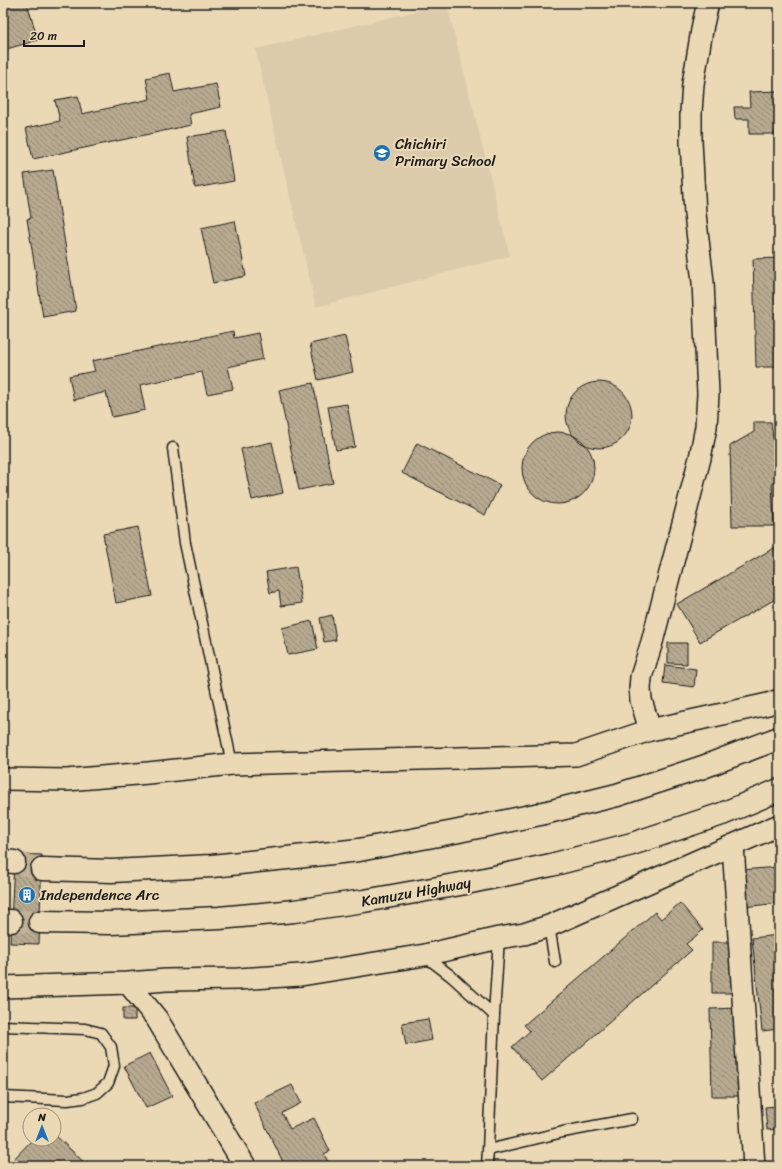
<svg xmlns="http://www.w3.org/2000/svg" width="782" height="1169" viewBox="0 0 782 1169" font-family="Sriracha,sans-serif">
<defs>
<pattern id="building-back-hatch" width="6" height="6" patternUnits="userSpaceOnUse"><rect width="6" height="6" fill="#b8aa90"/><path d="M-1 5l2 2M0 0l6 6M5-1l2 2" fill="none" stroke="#958a75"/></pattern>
</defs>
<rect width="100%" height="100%" fill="#ebd9b6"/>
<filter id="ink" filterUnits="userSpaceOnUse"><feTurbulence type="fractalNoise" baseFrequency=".025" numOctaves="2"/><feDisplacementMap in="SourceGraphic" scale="8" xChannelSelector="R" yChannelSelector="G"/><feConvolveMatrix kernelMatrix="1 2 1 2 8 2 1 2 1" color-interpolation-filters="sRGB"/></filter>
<g filter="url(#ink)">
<path fill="#dccbab" d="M447 4 510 256 316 307 255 49Z"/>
<path fill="url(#building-back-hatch)" stroke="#1c1c1c" d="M3 3H27L38 40 3 50Z
M170 73 174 92 216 84 221 107 189 114 191 125 33 159 26 128 60 121 55 100 78 96 82 114 150 99 146 78Z
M779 91V134H749V119H735L734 107H750L749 92Z
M226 131 234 181 195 188 187 137Z
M53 170 76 311 43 317 27 219 31 218 24 174Z
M235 221 246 276 213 283 201 228Z
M779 258V367H756L753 259Z
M233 331 234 338 258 333 263 359 228 367 233 389 207 394 202 372 140 385 145 410 112 417 106 392 74 400 69 376 95 371 92 361Z
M345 336 353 372 318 380 310 344Z
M566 415a33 33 0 1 1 66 0a33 33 0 1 1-66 0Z
M313 383 333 483 299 490 279 390Z
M347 404 355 447 336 450 328 407Z
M754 422H771L773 439H779V482L772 483 774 526H732L730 446 754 432Z
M522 468a36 36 0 1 1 72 0a36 36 0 1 1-72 0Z
M272 442 283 493 252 500 241 449Z
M417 443 500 485 485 515 402 473Z
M138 527 152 596 116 603 103 534Z
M779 545V597L700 642 677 604Z
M296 567 302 603 281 606 279 591 270 593 266 572Z
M332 615 336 640 324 642 320 618Z
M312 621 318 649 288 655 282 628Z
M668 643H687V664L668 663Z
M665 665 696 669 694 687 663 683Z
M12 854 42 855 39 944 10 943 14 862Z
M779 867V903L743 907 741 870Z
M680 903 703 930 686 944 692 950 542 1081 512 1047 530 1031 524 1025 655 912 661 919Z
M779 935V1029L762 1031 752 938Z
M712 942H733V993H712Z
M123 1008H135V1020H123Z
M737 1008 740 1096H712L710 1009Z
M428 1019 432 1040 406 1045 402 1023Z
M150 1053 172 1096 146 1108 124 1066Z
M292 1085 301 1103 282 1113 290 1129 314 1118 330 1151 324 1154 330 1166H285L254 1103Z
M779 1106V1129L767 1130 765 1107Z
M54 1134 88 1166H7L33 1139H54Z
M601 1161 602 1166H582Z"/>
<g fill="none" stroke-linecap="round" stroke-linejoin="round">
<path stroke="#c2b397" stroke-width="22" stroke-dasharray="22 11" stroke-linecap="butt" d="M14 862 42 869
M11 921 40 922"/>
<g stroke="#1c1c1c" stroke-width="13">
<path id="lane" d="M173 448 185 543 232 764
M549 926 555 962
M425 956 451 976 494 1015
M3 1026 85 1029 101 1033 111 1047 114 1066 108 1083 97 1093 83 1098 67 1100 3 1097
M488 1150 563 1132 632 1119
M487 1166 488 1150 494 1015 499 938"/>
</g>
<g stroke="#1c1c1c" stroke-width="24">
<path id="street" d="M650 730 641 700 640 689 641 677 652 642 700 458 706 427 708 394 703 282 695 214 691 141V112L693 84 703 24 708 3
M3 779 67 780 148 773 232 764 576 755 650 730 768 704 779 700
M733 845 754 1166
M128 983 157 1019 245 1166
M3 987 128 983 166 980 238 979 301 975 425 955 499 938 524 934 549 926 779 825"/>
</g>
<g stroke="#1c1c1c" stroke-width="25">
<path id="highway" d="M3 861 14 862
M42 869 112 871 212 866 287 858 359 850 454 832 540 814 617 795 703 767 779 738
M3 921H11
M40 922 111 923 219 918 294 911 364 901 466 883 551 865 632 844 722 814 779 790"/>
</g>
<use href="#lane" stroke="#ebd9b6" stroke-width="10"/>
<use href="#street" stroke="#ebd9b6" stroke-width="21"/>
<use href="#highway" stroke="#ebd9b6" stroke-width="22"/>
</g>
</g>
<defs>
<g id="school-disc" transform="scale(0.9)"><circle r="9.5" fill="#1f6fb2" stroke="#ebd9b6"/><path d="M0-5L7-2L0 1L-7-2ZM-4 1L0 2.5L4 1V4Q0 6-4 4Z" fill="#fff"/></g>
<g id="building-disc" transform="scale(0.9)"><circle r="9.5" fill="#1f6fb2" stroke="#ebd9b6"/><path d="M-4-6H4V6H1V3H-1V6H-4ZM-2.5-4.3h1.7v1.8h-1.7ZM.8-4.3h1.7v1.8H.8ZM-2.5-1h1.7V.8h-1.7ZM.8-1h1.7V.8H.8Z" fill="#fff"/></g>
</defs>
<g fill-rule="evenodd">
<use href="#school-disc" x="382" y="153"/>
<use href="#building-disc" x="27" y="895"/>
</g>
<g text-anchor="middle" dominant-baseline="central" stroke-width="4" stroke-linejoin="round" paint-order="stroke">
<g font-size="15" fill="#1c1c1c" stroke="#ebd9b6" text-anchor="start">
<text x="395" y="144">Chichiri<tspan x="395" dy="17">Primary School</tspan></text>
<text x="40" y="895">Independence Arc</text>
</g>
<g font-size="15" fill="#1c1c1c" stroke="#ebd9b6">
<text transform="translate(416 892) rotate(-10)">Kamuzu Highway</text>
</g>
</g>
<rect width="782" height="1169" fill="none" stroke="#ebd9b6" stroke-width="16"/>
<rect x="8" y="8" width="766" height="1153" fill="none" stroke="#1c1c1c" stroke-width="1.5" filter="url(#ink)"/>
<g transform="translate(42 1127)"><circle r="19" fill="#ebd9b6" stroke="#988d78"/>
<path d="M0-3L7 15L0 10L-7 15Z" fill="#1f6fb2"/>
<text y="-6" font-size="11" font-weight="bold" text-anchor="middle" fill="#1c1c1c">N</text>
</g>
<path d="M24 40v6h60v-6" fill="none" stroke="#1c1c1c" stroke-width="2"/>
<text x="30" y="40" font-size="12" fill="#1c1c1c" stroke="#ebd9b6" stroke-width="3" paint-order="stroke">20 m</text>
</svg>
